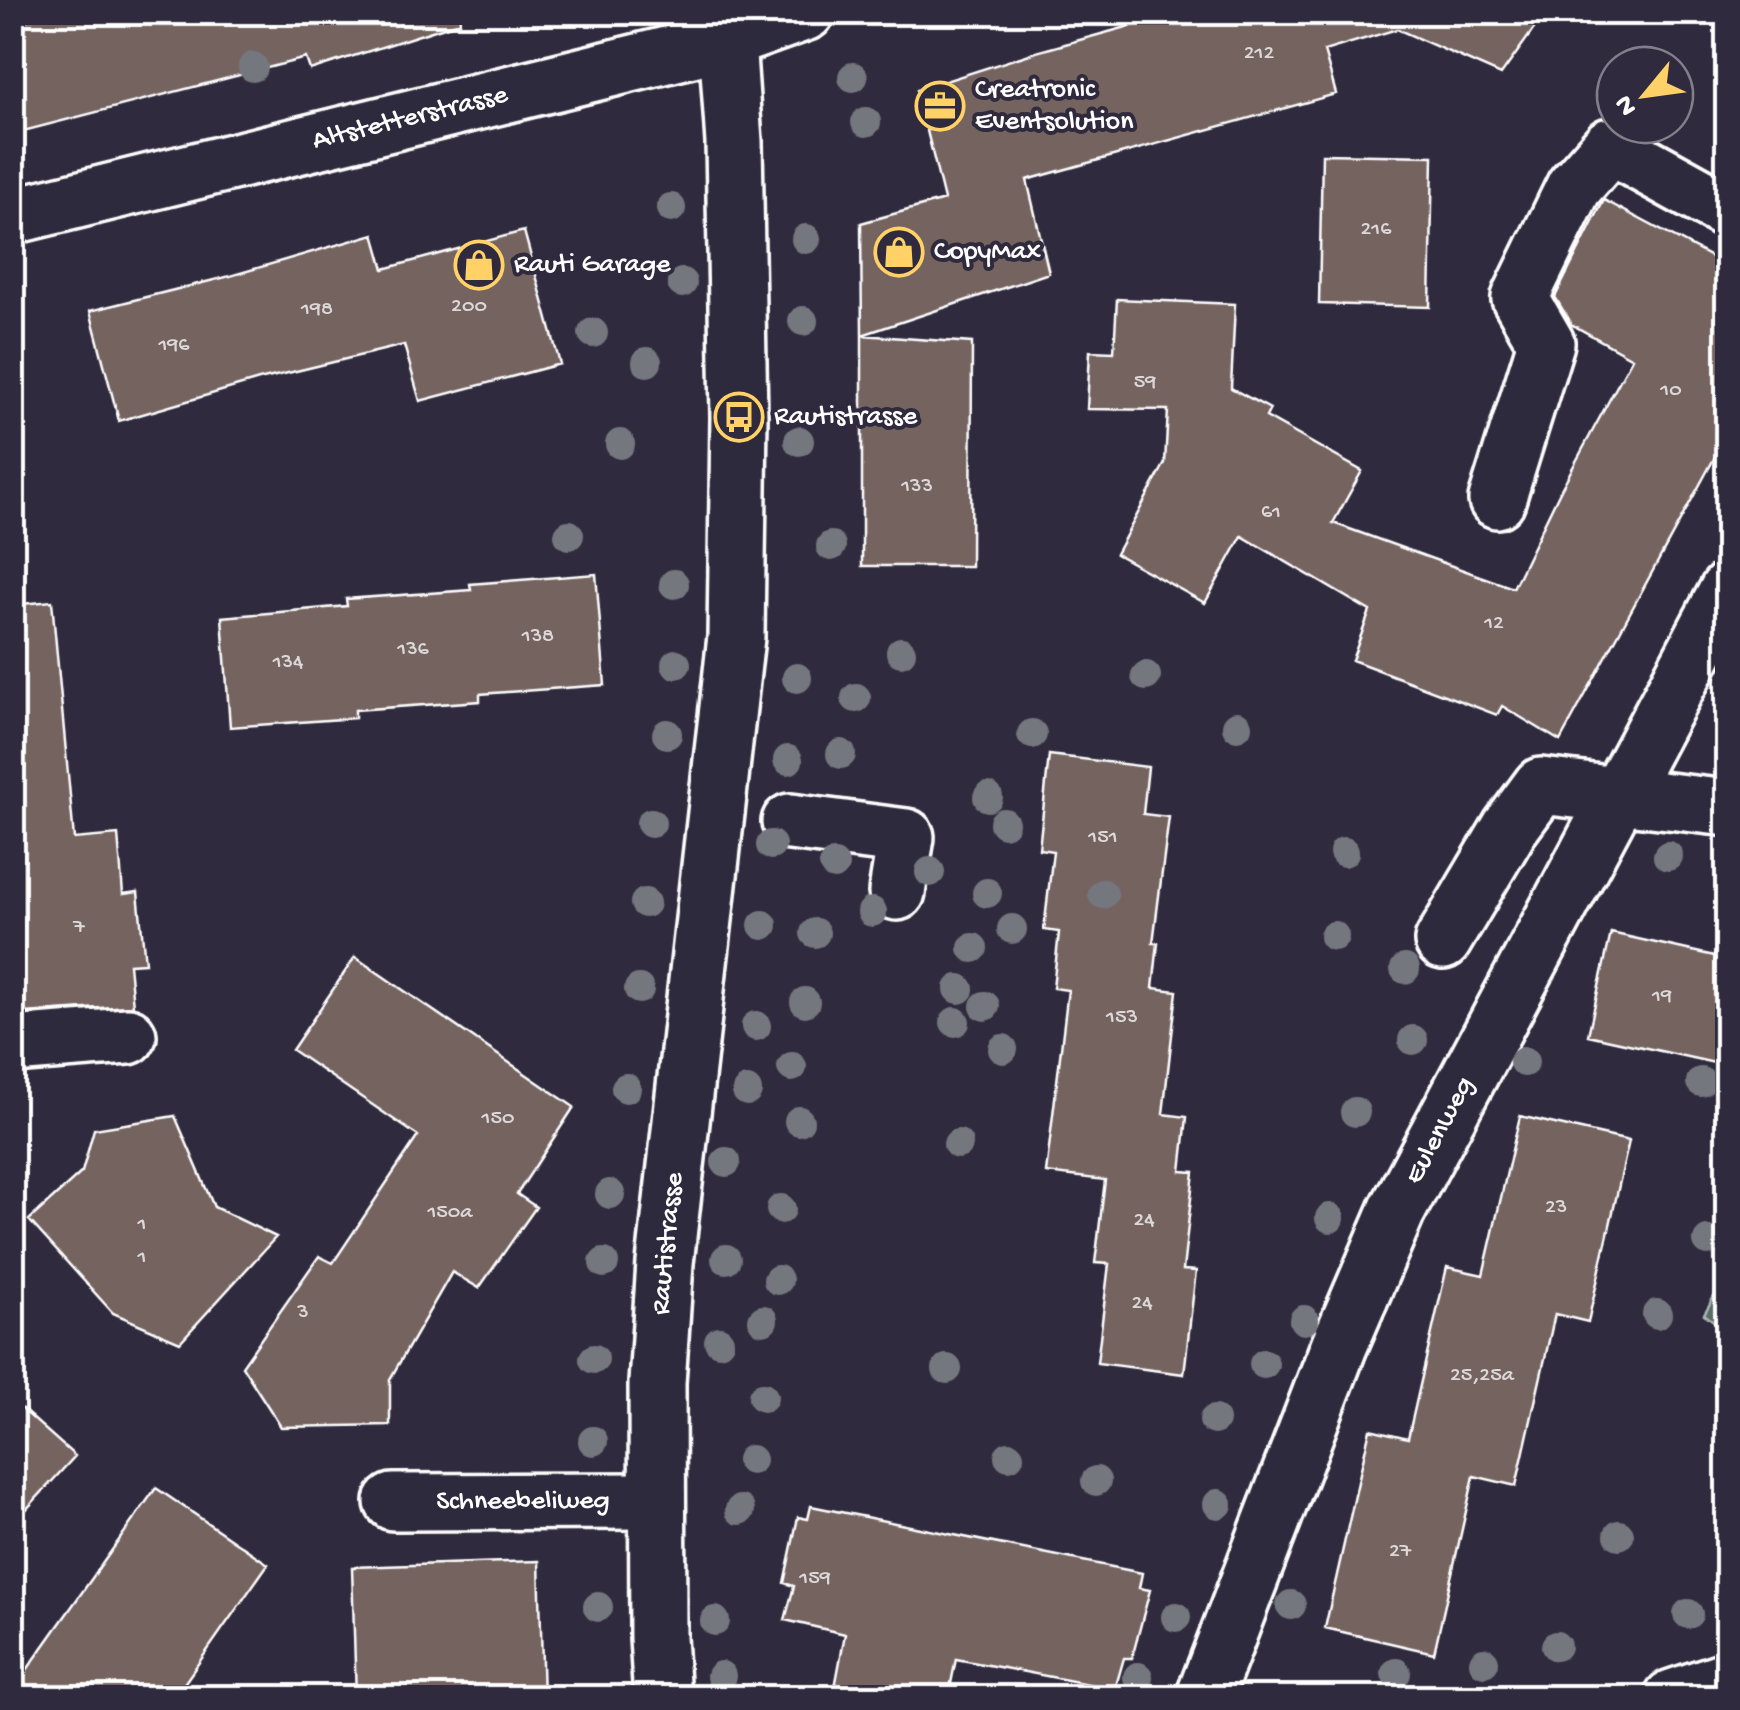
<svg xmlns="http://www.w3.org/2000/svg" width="1740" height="1710" viewBox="0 0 1740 1710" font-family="'Gochi Hand',sans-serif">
<rect width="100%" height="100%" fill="#2f2a3d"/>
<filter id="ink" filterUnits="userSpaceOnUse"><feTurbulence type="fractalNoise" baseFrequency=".01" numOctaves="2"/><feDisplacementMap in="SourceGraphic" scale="20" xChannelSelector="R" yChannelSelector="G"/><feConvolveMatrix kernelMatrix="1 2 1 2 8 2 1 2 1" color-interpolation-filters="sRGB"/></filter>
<g filter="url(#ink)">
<path fill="#586c67" stroke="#acb6b3" stroke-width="2.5" d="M1727 1274 1728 1331H1727L1704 1314Z"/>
<path fill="#746361" stroke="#fff" stroke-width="2.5" d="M55 12H459L460 22 310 70 306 58 12 134V24Z
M1181 12H1546L1501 75 1397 29 1324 51 1336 94 1027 180 1049 273 862 335 861 223 944 200 917 90 1036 52Z
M1322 154 1433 156 1430 307 1319 304Z
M1604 200 1728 266V433L1560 741 1502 706 1497 715 1352 660 1370 611 1242 536 1205 603 1116 554 1165 463 1168 410 1087 409 1090 351 1114 352 1117 299 1235 304 1231 388 1270 409 1266 417 1362 471 1333 523 1513 588 1560 491 1632 358 1571 324 1555 297Z
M524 231 560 364 420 401 404 345 259 380 119 421 90 311 230 276 374 234 384 269Z
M862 335 972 343 971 566H862Z
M596 574 605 685 480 694V701L355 710V718L230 727 222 617 347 606 346 599 471 590 470 584Z
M52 601 74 839 118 835 123 894 138 892 145 963 129 964 133 1006 24 1013 12 885V605Z
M1049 755 1148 767 1143 814 1169 817 1153 943H1158L1153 988 1177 991 1163 1114 1187 1117 1181 1171 1194 1172 1183 1270 1196 1271 1184 1374 1097 1363 1109 1264 1095 1263 1105 1180 1046 1173 1068 990 1053 988 1059 932 1044 930 1053 851 1039 849Z
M1611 933 1728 959V1066L1588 1035Z
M355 957 574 1107 517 1194 536 1207 479 1288 452 1272 390 1379V1425L281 1427 242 1366 319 1256 333 1263 418 1136 292 1050Z
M175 1116 214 1207 276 1237 180 1342 113 1313 29 1220 82 1172 94 1129Z
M1520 1116 1629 1141 1588 1322 1555 1314 1516 1486 1474 1476 1434 1653 1325 1628 1370 1429 1408 1438 1447 1267 1483 1275Z
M12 1400 75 1456 12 1525Z
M156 1488 268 1564 174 1698H12V1691Z
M811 1506 1142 1573 1139 1588 1150 1590 1132 1658H1124L1115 1689 956 1659 948 1698H833L845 1634 785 1620 794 1586 784 1583 798 1517 808 1519Z
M539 1561 543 1698H356L352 1567Z"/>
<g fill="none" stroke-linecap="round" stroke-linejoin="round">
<g stroke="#fff" stroke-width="62">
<g id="minor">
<path id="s1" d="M12 216 728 40 806 12"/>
<path d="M1497 500 1546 343 1520 298 1574 187 1610 146 1728 211"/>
<path d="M790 822 906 837 897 892"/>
<path d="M1443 941 1510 828 1541 786 1728 808"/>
<path d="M12 1045 128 1036"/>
<path id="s2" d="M393 1502 655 1501"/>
<path id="s3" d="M662 1698 658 1638 657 1383 665 1263 736 637 739 417 734 142 725 12"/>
<path id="s4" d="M1204 1698 1339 1346 1397 1211 1728 590"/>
<path d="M1672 1698 1728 1679"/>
</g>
</g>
<use href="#minor" stroke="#2f2a3d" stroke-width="55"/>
</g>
<g fill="#74777e">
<circle cx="253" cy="67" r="15"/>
<circle cx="853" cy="77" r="15"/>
<circle cx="866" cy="122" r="15"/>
<circle cx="671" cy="208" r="15"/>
<circle cx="806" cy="239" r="15"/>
<circle cx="682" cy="283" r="15"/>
<circle cx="803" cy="321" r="15"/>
<circle cx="593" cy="333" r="15"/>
<circle cx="647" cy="362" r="15"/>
<circle cx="799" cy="441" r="15"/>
<circle cx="620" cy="444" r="15"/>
<circle cx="569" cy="535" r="15"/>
<circle cx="831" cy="546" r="15"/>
<circle cx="674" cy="584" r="15"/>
<circle cx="901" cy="652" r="15"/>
<circle cx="676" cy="664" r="15"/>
<circle cx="1146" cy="676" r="15"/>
<circle cx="797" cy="678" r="15"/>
<circle cx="856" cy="698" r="15"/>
<circle cx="1237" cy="726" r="15"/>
<circle cx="667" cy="734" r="15"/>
<circle cx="1032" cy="734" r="15"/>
<circle cx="841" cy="754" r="15"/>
<circle cx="788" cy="760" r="15"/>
<circle cx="988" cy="797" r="15"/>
<circle cx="651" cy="823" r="15"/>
<circle cx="1004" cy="823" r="15"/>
<circle cx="771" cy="845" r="15"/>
<circle cx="1344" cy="852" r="15"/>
<circle cx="1668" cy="856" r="15"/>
<circle cx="834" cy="865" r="15"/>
<circle cx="930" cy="872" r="15"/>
<circle cx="987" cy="893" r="15"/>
<circle cx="1103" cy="894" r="15"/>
<circle cx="645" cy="903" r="15"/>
<circle cx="872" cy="912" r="15"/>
<circle cx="763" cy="925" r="15"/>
<circle cx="1012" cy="929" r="15"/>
<circle cx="815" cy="933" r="15"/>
<circle cx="1334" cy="936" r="15"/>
<circle cx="973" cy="948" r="15"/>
<circle cx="1405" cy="969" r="15"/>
<circle cx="639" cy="989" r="15"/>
<circle cx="959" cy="989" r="15"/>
<circle cx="805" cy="1002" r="15"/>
<circle cx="985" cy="1006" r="15"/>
<circle cx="955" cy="1022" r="15"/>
<circle cx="756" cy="1026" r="15"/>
<circle cx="1413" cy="1040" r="15"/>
<circle cx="1003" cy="1049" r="15"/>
<circle cx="1524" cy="1062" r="15"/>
<circle cx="792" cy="1067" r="15"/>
<circle cx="1701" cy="1082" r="15"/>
<circle cx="626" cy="1088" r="15"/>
<circle cx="747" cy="1091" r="15"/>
<circle cx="1355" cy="1112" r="15"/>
<circle cx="799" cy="1121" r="15"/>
<circle cx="958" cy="1144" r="15"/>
<circle cx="726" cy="1162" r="15"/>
<circle cx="610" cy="1194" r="15"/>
<circle cx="781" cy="1209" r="15"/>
<circle cx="1330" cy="1218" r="15"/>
<circle cx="1708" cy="1241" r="15"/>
<circle cx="726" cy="1259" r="15"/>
<circle cx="604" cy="1263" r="15"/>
<circle cx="778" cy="1280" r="15"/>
<circle cx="1657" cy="1314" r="15"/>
<circle cx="763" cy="1320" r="15"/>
<circle cx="1304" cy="1320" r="15"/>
<circle cx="719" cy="1341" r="15"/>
<circle cx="594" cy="1359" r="15"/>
<circle cx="1264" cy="1364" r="15"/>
<circle cx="947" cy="1369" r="15"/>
<circle cx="763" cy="1397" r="15"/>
<circle cx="1214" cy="1420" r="15"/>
<circle cx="593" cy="1441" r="15"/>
<circle cx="1009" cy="1456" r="15"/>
<circle cx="751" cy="1460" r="15"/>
<circle cx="1096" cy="1481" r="15"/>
<circle cx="1218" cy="1504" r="15"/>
<circle cx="740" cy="1510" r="15"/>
<circle cx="1619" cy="1535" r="15"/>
<circle cx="1291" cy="1605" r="15"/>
<circle cx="598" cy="1607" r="15"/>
<circle cx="1688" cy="1614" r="15"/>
<circle cx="1176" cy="1617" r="15"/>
<circle cx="715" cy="1621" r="15"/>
<circle cx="1556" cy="1646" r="15"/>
<circle cx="1484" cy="1662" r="15"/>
<circle cx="1396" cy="1673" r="15"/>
<circle cx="721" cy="1676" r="15"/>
<circle cx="1138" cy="1677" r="15"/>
</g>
</g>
<defs>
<g id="office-ring" transform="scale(2.5)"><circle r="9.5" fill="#2f2a3d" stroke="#ffd166" stroke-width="1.5"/><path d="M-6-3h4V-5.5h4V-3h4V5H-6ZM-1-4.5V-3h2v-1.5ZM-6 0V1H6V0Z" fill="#ffd166"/></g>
<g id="shop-ring" transform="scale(2.5)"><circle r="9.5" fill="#2f2a3d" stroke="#ffd166" stroke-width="1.5"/><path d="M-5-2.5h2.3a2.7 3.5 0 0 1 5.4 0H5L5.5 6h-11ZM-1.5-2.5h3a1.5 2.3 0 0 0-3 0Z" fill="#ffd166"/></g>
<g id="bus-ring" transform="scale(2.5)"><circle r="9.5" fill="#2f2a3d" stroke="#ffd166" stroke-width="1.5"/><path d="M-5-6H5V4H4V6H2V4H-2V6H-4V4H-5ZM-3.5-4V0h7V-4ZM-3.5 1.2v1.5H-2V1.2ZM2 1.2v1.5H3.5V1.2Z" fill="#ffd166"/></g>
</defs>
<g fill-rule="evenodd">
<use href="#office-ring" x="940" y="106"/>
<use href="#shop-ring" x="899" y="252"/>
<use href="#shop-ring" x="479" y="265"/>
<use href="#bus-ring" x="739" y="417"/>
</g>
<g text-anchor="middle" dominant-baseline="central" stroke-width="8" stroke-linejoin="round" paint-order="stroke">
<g font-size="22" fill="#dcd8d8">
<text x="1259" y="54">212</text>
<text x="1376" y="230">216</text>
<text x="469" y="307">200</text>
<text x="317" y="310">198</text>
<text x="174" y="346">196</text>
<text x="1145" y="383">59</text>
<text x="1671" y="391">10</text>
<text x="917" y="487">133</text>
<text x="1271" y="513">61</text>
<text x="1494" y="624">12</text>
<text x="538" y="637">138</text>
<text x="413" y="650">136</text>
<text x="288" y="663">134</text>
<text x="1103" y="838">151</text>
<text x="79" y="928">7</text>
<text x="1662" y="997">19</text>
<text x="1122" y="1018">153</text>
<text x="498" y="1119">150</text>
<text x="1556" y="1208">23</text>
<text x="450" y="1213">150a</text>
<text x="1144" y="1221">24</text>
<text x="142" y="1225">1</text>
<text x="142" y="1258">1</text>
<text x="1142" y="1304">24</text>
<text x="303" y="1313">3</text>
<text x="1482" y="1376">25,25a</text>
<text x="1400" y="1552">27</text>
<text x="815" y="1579">159</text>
</g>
<g font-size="28" fill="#fff" stroke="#2f2a3d" text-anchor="start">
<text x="975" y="90">Creatronic<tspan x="975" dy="32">Eventsolution</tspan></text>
<text x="934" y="252">CopyMax</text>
<text x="514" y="265">Rauti Garage</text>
<text x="774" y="417">Rautistrasse</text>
</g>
<g font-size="28" fill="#fff" stroke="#2f2a3d">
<text stroke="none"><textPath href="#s1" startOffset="410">Altstetterstrasse</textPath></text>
<text stroke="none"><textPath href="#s4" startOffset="615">Eulenweg</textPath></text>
<text stroke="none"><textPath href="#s3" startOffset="455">Rautistrasse</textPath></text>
<text stroke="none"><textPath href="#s2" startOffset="130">Schneebeliweg</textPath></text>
</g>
</g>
<rect width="1740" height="1710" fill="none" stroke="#2f2a3d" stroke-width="50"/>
<rect x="25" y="25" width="1690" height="1660" fill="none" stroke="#fff" stroke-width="4" filter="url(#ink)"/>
<g transform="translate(1645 95) rotate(241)"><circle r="48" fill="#2f2a3d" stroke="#827f8b" stroke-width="2.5"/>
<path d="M0-8L18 38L0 25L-18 38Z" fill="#ffd166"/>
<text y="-15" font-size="28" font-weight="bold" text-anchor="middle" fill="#ffffff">N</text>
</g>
</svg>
